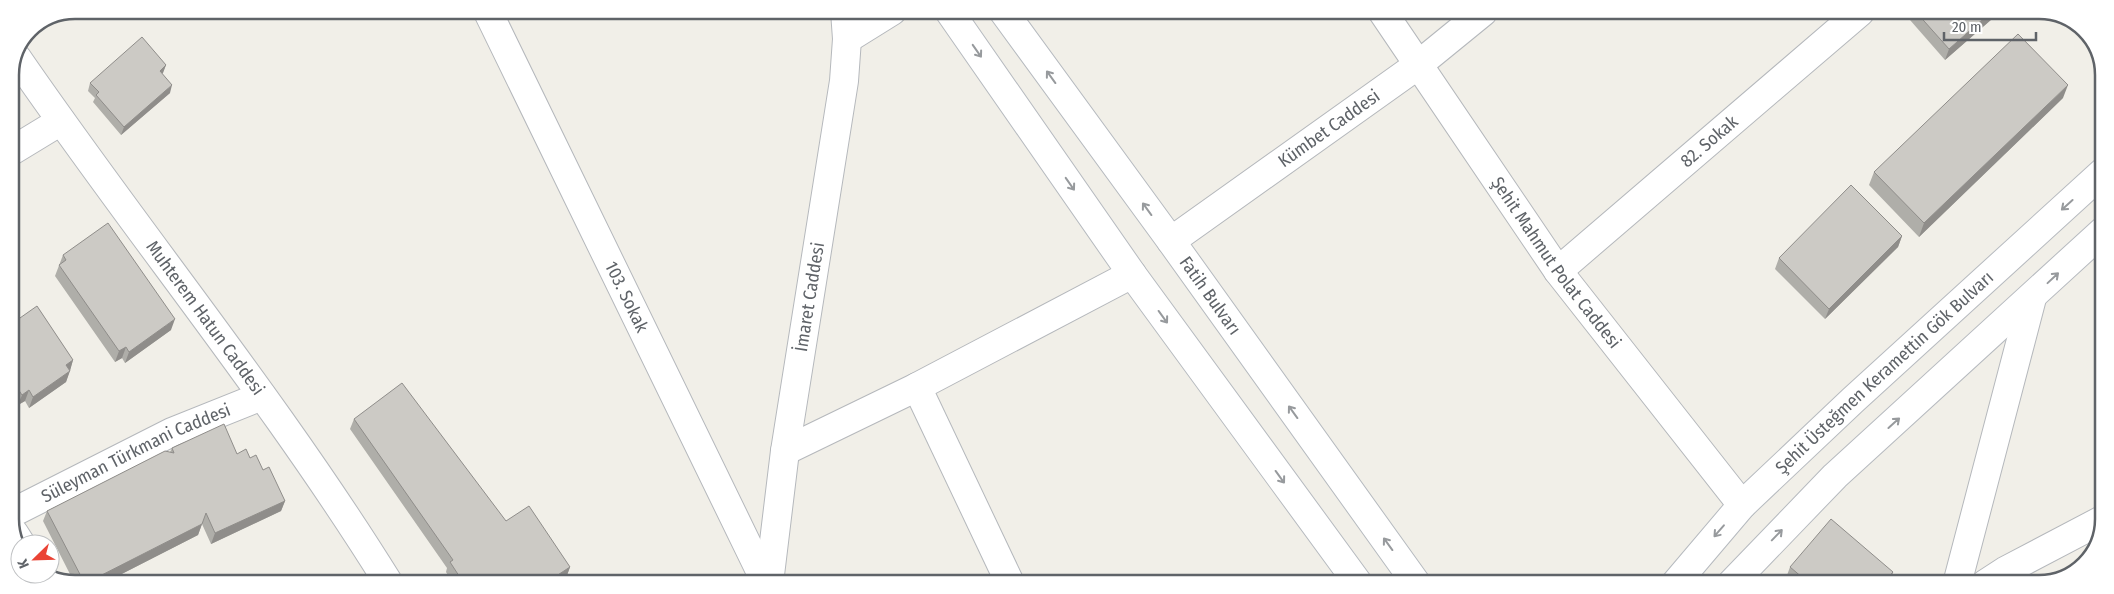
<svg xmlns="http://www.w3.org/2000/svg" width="2114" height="594" viewBox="0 0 2114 594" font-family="'Fira Sans Condensed',sans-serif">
<rect width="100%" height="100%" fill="#f1efe8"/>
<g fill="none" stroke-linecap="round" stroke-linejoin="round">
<g stroke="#b5b8bc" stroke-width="30">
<g id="minor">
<path id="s1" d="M487 10 766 583"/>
<path id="s2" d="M1382 11 1558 271 1742 505"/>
<path d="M847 39 892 11"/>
<path d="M10 152 61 121"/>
<path id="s3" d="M1171 241 1418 65 1483 12"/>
<path id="s4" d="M1558 271 1860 12"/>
<path d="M917 387 1010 583"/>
<path d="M785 451 917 387 1132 274"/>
<path d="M14 533 21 544"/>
<path d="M1957 584 2032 298"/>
<path d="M1985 584 2005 571 2102 520"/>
</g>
</g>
<g stroke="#b5b8bc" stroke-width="30">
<g id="tertiary">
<path id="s5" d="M17 58C138 234 275 400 388 582"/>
<path id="s6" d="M10 514 172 432 262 396"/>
<path id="s7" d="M769 583 785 451 844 81 847 39 845 11"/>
</g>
</g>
<g stroke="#b6babf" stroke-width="30">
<g id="secondary">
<path d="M949 11 1132 274 1358 583"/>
<path id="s8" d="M1003 11 1171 241 1416 583"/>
<path id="s9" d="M1675 584 1742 505 1853 400 2103 172"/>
<path d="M1731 584 1835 476 2103 231"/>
</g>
</g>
<use href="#minor" stroke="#fff" stroke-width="28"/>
<use href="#tertiary" stroke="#fff" stroke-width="28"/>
<use href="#secondary" stroke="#fff" stroke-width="28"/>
</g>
<path fill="#afaea9" d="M1903 12H2000L1945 60Z
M166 65 162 74 170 93 121 135 93 102 95 98 88 91 90 83Z
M2063 98 1919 237 1869 185 1874 172Z
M1902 236 1898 247 1825 319 1775 269 1779 258Z
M63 255 171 330 125 363 122 358 115 362 55 276Z
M10 325 73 360 66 382 29 408 25 401 18 405 10 394Z
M354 419 506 521 570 567 566 578 559 582H452L446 572 447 568 350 429Z
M172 448 237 454 250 458 263 470 285 501 281 511 211 544 202 524 198 535 106 582H74L43 521 47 511 170 452Z
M1790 567 1893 572 1888 584H1794L1786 578Z"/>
<path fill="#8f8d8a" d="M1991 12H2000L1945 60 1949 49Z
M166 65 163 73 157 78 160 71Z
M172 85 170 93 121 135 124 127Z
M2068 85 2063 98 1919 237 1924 223Z
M1902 236 1898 247 1825 319 1829 309Z
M175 319 171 330 125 363 129 352Z
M126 347 122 358 115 362 119 351Z
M73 360 70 371 66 365Z
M70 371 66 382 29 408 33 397Z
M29 390 25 401 18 405 22 395Z
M285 501 281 511 211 544 215 533Z
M202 524 198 535 106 582H88Z
M570 567 566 578 559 582H547Z
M1893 572 1888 584H1883Z"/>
<path fill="#cccac5" stroke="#8f8d8a" d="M1916 12H1991L1949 49Z
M2018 34 2068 85 1924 223 1874 172Z
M142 37 166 65 160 71 172 85 124 127 96 95 99 92 90 83Z
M1851 185 1902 236 1829 309 1779 258Z
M108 223 175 319 129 352 126 347 119 351 59 265 66 260 63 255Z
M37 306 73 360 66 365 70 371 33 397 29 390 22 395 10 377V325Z
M402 383 506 521 529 506 570 567 547 582H463L450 562 453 560 354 419Z
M224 424 237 454 246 449 250 458 256 455 263 470 269 467 285 501 215 533 206 513 202 524 88 582H84L47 511 165 451 174 453 172 448Z
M1831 519 1893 572 1883 584H1810L1790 567Z"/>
<defs><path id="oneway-shaft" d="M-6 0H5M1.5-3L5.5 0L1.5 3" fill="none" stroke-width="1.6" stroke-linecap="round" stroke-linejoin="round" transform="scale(1.25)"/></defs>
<g stroke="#979a9d">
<use href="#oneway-shaft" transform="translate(977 51) rotate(55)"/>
<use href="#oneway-shaft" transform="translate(1051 77) rotate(-126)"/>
<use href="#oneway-shaft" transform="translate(1070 184) rotate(55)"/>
<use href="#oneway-shaft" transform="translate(2067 205) rotate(138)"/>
<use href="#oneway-shaft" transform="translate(1147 209) rotate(-126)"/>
<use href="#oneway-shaft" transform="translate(2053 278) rotate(-43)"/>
<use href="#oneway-shaft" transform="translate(1163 317) rotate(54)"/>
<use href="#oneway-shaft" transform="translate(1293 412) rotate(-126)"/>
<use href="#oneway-shaft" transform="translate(1894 423) rotate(-42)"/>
<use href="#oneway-shaft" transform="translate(1280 477) rotate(54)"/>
<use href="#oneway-shaft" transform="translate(1719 531) rotate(131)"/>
<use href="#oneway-shaft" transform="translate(1777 535) rotate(-46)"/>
<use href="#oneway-shaft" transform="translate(1388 544) rotate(-126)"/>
</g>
<g text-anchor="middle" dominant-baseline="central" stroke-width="4" stroke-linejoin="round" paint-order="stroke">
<g font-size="18" fill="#5f6368" stroke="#fff">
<text stroke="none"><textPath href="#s3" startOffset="194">Kümbet Caddesi</textPath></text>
<text stroke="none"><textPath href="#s4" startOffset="199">82. Sokak</textPath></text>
<text stroke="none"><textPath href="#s2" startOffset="306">Şehit Mahmut Polat Caddesi</textPath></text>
<text stroke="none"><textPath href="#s8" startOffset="352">Fatih Bulvarı</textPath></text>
<text stroke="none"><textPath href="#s1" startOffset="319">103. Sokak</textPath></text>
<text stroke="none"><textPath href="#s7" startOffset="289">İmaret Caddesi</textPath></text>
<text stroke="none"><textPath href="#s5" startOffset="321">Muhterem Hatun Caddesi</textPath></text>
<text stroke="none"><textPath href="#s9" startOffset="298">Şehit Üsteğmen Keramettin Gök Bulvarı</textPath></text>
<text stroke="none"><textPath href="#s6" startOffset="140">Süleyman Türkmani Caddesi</textPath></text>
</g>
</g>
<path d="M0 0H2114V594H0ZM75 19H2039A56 56 0 0 1 2095 75V519A56 56 0 0 1 2039 575H75A56 56 0 0 1 19 519V75A56 56 0 0 1 75 19Z" fill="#fff" fill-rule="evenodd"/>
<path fill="none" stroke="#5f6368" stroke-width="2.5" d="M75 19H2039A56 56 0 0 1 2095 75V519A56 56 0 0 1 2039 575H75A56 56 0 0 1 19 519V75A56 56 0 0 1 75 19Z"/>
<g transform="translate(35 559) rotate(247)"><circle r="24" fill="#ffffff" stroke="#bfc1c3"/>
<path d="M0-4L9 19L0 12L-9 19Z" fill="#ea4335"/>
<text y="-8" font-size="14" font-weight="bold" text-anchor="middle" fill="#5f6368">K</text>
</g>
<path d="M1944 32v8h92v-8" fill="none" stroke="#5f6368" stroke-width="2.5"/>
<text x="1952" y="32" font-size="15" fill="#5f6368" stroke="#ffffff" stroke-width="4" paint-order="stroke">20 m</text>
</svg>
